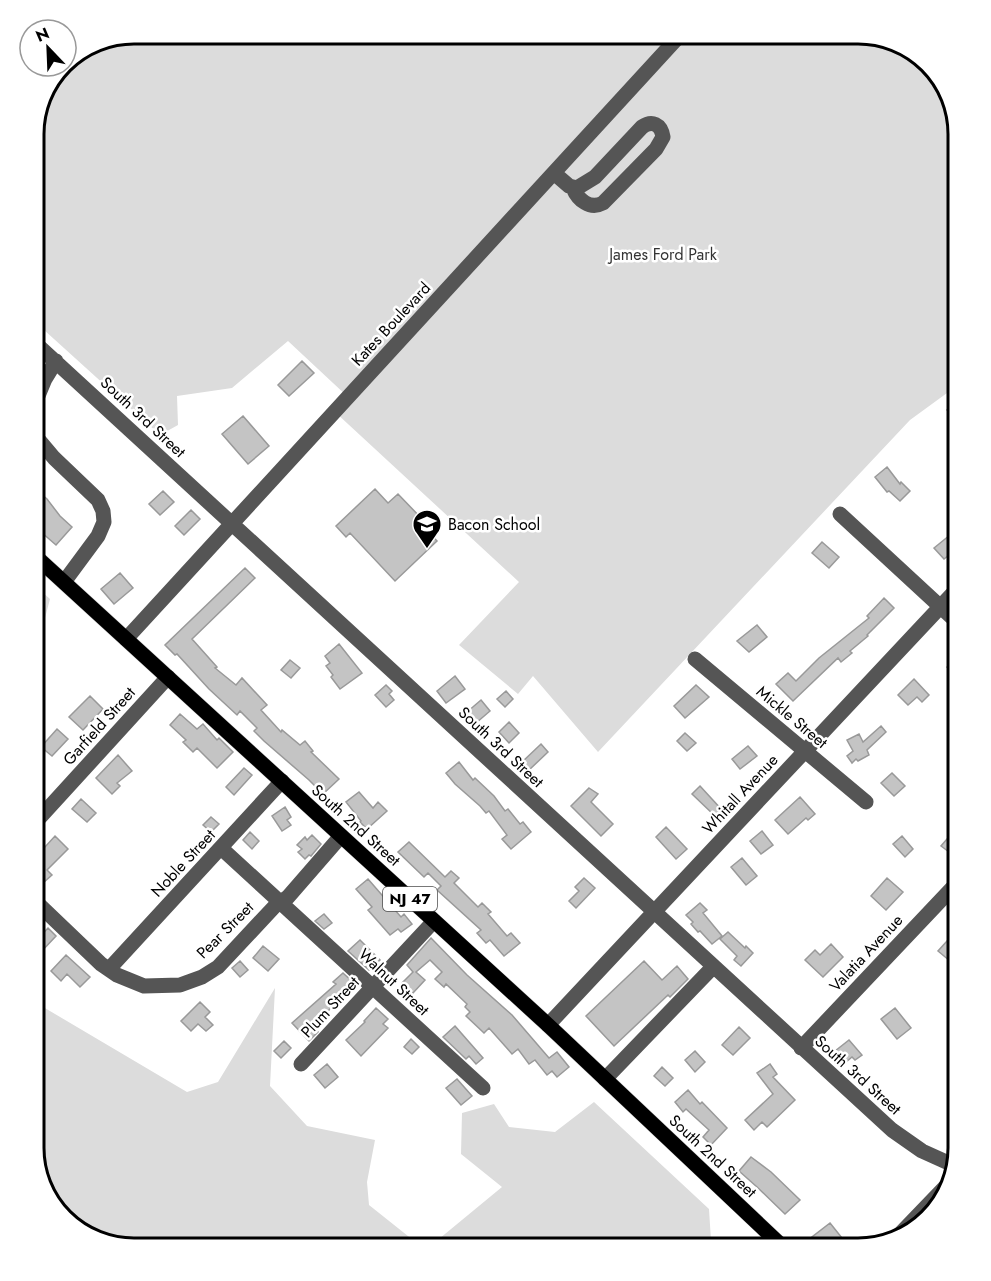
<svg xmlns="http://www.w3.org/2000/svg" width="991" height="1281" viewBox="0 0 991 1281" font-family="Jost,sans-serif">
<rect width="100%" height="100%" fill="#fff"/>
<path fill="#dcdcdc" d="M134 33H863L886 40 946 93 958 134V385L910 420 598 752 533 676 518 694 459 645 519 582 335 412 348 397 288 341 232 388 177 396 178 425 160 435 33 320V127L43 90 61 66H66L67 58Z
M33 590 41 591 50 599 33 663Z
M275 988 270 1086 307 1126 375 1140 367 1182 369 1205 423 1248H128L84 1235 50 1203 33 1147V1001L187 1092 218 1082Z
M594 1102 709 1209 711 1241 707 1248H428L502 1187 461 1154 462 1113 494 1104 509 1127 555 1132Z"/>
<path fill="#c4c4c4" stroke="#999" stroke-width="1.5" d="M302 361 314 373 289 396 278 385Z
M958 397V420L947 410Z
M243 416 269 446 248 464 222 434Z
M887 467 900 484 901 482 910 491 900 501 889 491 887 492 875 477Z
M33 487 47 499 60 516 72 527 56 545 33 525Z
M375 489 388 503 398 494 423 520 420 523 437 541 395 581 350 533 346 537 336 526Z
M163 491 174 502 160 515 149 504Z
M191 510 200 519 184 535 175 526Z
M950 535 958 544V548L944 559 934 548Z
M822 542 839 557 829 568 812 553Z
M245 568 255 578 192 639 217 667 215 668 236 685 242 678 267 705 261 710 281 732 282 730 300 745 305 741 313 751 311 752 339 779 323 794 309 780 264 741 254 731 257 728 240 711 237 715 209 689 177 654 175 655 165 645Z
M120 573 133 588 114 604 101 589Z
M884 598 894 608 867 635 868 636 850 651 852 653 841 662 838 658 793 701 776 684 788 673 796 681 819 658 869 618 867 616Z
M757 625 767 637 749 652 737 641Z
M339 644 362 673 340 689 331 677 333 675 326 666 330 663 325 656Z
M958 658V680L947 667Z
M290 660 300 668 291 678 281 670Z
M455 676 465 689 446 703 437 691Z
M914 679 929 695 922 702 917 697 908 705 898 695Z
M386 685 392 691 389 694 394 700 386 707 375 695Z
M696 685 709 697 685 718 674 706Z
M506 691 513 699 505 707 497 699Z
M90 696 103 709 83 730 69 717Z
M481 700 490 711 476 723 467 712Z
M180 714 197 729 203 724 217 740 219 738 233 752 217 768 197 748 193 752 183 742 186 740 170 725Z
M509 722 519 733 509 743 499 732Z
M881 726 886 732 867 750 869 755 858 761 856 759 852 763 847 756 853 751 847 740 859 734 863 742Z
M57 729 68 739 52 756 41 747Z
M685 733 696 743 687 751 677 741Z
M541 744 548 752 528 771 521 763Z
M748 746 757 756 740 769 732 759Z
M118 755 132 771 117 783 120 786 112 794 96 778Z
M459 762 473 780 475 778 494 796 505 811 508 809 520 824 523 822 531 832 511 849 502 839 507 835 489 811 486 813 480 806 455 784 446 773Z
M244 768 252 775 234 795 226 787Z
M892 773 905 786 894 796 881 783Z
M700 786 722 810 715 816 692 794Z
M589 788 598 794 591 802 613 824 601 836 571 806Z
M359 792 373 808 378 802 387 811 367 829 360 822 361 821 346 802Z
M800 797 815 814 808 820 806 818 788 834 775 820Z
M81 799 96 813 87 822 72 809Z
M285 807 291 817 287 820 291 825 282 831 272 816Z
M211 817 219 824 211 832 203 825Z
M666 827 687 849 676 859 656 837Z
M762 831 773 845 761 854 750 841Z
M250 832 259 841 252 849 243 840Z
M312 835 321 844 311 856 309 855 305 859 298 852 302 849 297 845 305 837 307 840Z
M55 836 68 849 47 870 52 875 43 883 33 874V860Z
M902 836 913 849 905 857 893 844Z
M947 839 958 847 953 855 941 846Z
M409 842 445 877 451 871 459 878 454 883 478 907 482 903 491 912 488 914 507 936 511 933 520 943 504 956 490 940 486 943 477 933 481 930 437 890 441 886 428 873 424 877 398 852Z
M742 858 757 876 746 885 731 867Z
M584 878 595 888 576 908 569 901 579 891 575 887Z
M887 878 903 892 886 910 871 896Z
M368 879 401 917 404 914 412 924 401 932 398 929 390 935 368 910 372 907 356 889Z
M700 903 707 910 703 913 722 936 712 944 700 931 698 932 691 924 693 922 686 915Z
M324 914 332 923 324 929 315 921Z
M48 928 56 936 41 952 33 944Z
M958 929V952L950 961 938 951Z
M728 932 745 948 746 946 753 953 741 966 734 960 737 956 720 939Z
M431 938 467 975 512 1015 549 1058 557 1052 569 1067 557 1077 552 1071 547 1075 535 1060 529 1064 518 1049 512 1054 489 1028 484 1033 466 1016 470 1012 465 1007 467 1004 446 984 444 987 435 979 442 972 430 960 416 972 425 980 413 993 402 983 413 972 407 965Z
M360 940 380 960 369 970 348 951Z
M831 944 843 957 823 977 805 960 815 950 820 955Z
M263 946 279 959 268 971 253 958Z
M66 955 90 977 80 987 67 974 61 981 51 971Z
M240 961 248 970 240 977 232 968Z
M644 961 662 980 677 966 688 979 670 997 668 995 614 1046 586 1016Z
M343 973 355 984 313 1026 318 1032 309 1041 292 1023 336 984 333 982Z
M200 1002 210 1012 205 1017 213 1025 206 1031 198 1024 191 1031 181 1021Z
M376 1008 388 1019 383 1024 388 1028 361 1056 346 1040 365 1022 364 1021Z
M895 1008 911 1028 897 1039 881 1019Z
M455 1026 483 1058 476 1064 469 1056 466 1059 443 1037Z
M739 1027 750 1038 733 1055 722 1045Z
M411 1039 419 1047 412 1054 404 1047Z
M849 1040 862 1055 855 1060 852 1057 845 1063 835 1051Z
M284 1041 291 1048 281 1058 274 1051Z
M695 1051 705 1062 695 1072 685 1060Z
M327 1064 338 1077 325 1088 314 1075Z
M770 1064 777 1074 773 1077 795 1100 767 1127 762 1122 754 1130 745 1120 773 1094 757 1073Z
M662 1067 673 1078 665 1086 654 1076Z
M457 1079 472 1096 461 1105 446 1088Z
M688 1090 700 1104 702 1102 727 1128 711 1145 703 1137 709 1130 686 1109 683 1112 675 1102Z
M751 1157 771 1172 800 1200 785 1214 757 1187 739 1171Z
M830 1223 850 1248H820L812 1237Z"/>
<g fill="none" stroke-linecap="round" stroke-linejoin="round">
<g stroke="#dbdbdb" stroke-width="16">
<path id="major" d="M33 554 548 1025 784 1248"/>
</g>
<path stroke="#555" stroke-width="15" d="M554 173 569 186 577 188 595 177 642 127C652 120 661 124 663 137L656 149 603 203C590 210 578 200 573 188
M33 341 892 1130 922 1151 953 1165
M33 408 45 379 56 361
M33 429 38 439 54 458 98 500 103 511 104 522 98 536 64 582
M840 514 958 623
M126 639 682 33
M695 659 866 802
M33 825 168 677
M221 848 483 1088
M33 899 101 964 117 975 144 986 180 985 202 977 218 967 275 906 288 897 341 836
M109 969 282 781
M548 1025 958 588
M801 1048 958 882
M301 1064 434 921
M605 1079 713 967
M899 1235 949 1183"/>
<use href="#major" stroke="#000" stroke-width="15"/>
</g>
<defs>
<g id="school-pin" transform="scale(1.5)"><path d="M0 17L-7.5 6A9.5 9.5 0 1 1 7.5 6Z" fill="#000" stroke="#fff"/><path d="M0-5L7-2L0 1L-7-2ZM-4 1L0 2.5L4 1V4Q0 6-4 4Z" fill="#fff"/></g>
</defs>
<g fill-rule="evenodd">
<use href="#school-pin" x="427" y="524"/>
</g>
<g text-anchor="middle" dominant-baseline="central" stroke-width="5" stroke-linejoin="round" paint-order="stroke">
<rect fill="#fff" stroke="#4c4c4c" stroke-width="1.5" x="383" y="887" width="54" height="24" rx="4.5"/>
<g font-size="15" font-weight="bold" fill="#000">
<text x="410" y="899">NJ 47</text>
</g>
<g font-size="16" fill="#333" stroke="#fff">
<text x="663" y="254">James Ford Park</text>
</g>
<g font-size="16" fill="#000" stroke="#fff">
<text transform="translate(391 324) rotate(-47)">Kates Boulevard</text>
<text transform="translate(143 417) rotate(43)">South 3rd Street</text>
<text transform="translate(792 717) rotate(40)">Mickle Street</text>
<text transform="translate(99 726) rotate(-48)">Garfield Street</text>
<text transform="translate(501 747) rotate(43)">South 3rd Street</text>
<text transform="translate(740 794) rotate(-47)">Whitall Avenue</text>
<text transform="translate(356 825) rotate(42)">South 2nd Street</text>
<text transform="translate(183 863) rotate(-47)">Noble Street</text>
<text transform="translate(225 930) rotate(-45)">Pear Street</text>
<text transform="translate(866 953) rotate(-47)">Valatia Avenue</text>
<text transform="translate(394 982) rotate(43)">Walnut Street</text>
<text transform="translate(330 1007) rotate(-47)">Plum Street</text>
<text transform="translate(858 1075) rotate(42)">South 3rd Street</text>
<text transform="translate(713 1156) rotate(43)">South 2nd Street</text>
</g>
<g font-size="16" fill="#000" stroke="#fff" text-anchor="start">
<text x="448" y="524">Bacon School</text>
</g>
</g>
<path d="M0 0H991V1281H0ZM134 44H858A90 90 0 0 1 948 134V1148A90 90 0 0 1 858 1238H134A90 90 0 0 1 44 1148V134A90 90 0 0 1 134 44Z" fill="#fff" fill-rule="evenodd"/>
<path fill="none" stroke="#000" stroke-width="3" d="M134 44H858A90 90 0 0 1 948 134V1148A90 90 0 0 1 858 1238H134A90 90 0 0 1 44 1148V134A90 90 0 0 1 134 44Z"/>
<g transform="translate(48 48) rotate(337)"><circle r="28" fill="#ffffff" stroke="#999999" stroke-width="1.5"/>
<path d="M0-4.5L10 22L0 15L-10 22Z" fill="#000000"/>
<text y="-9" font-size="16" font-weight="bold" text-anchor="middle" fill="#000000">N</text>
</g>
</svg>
